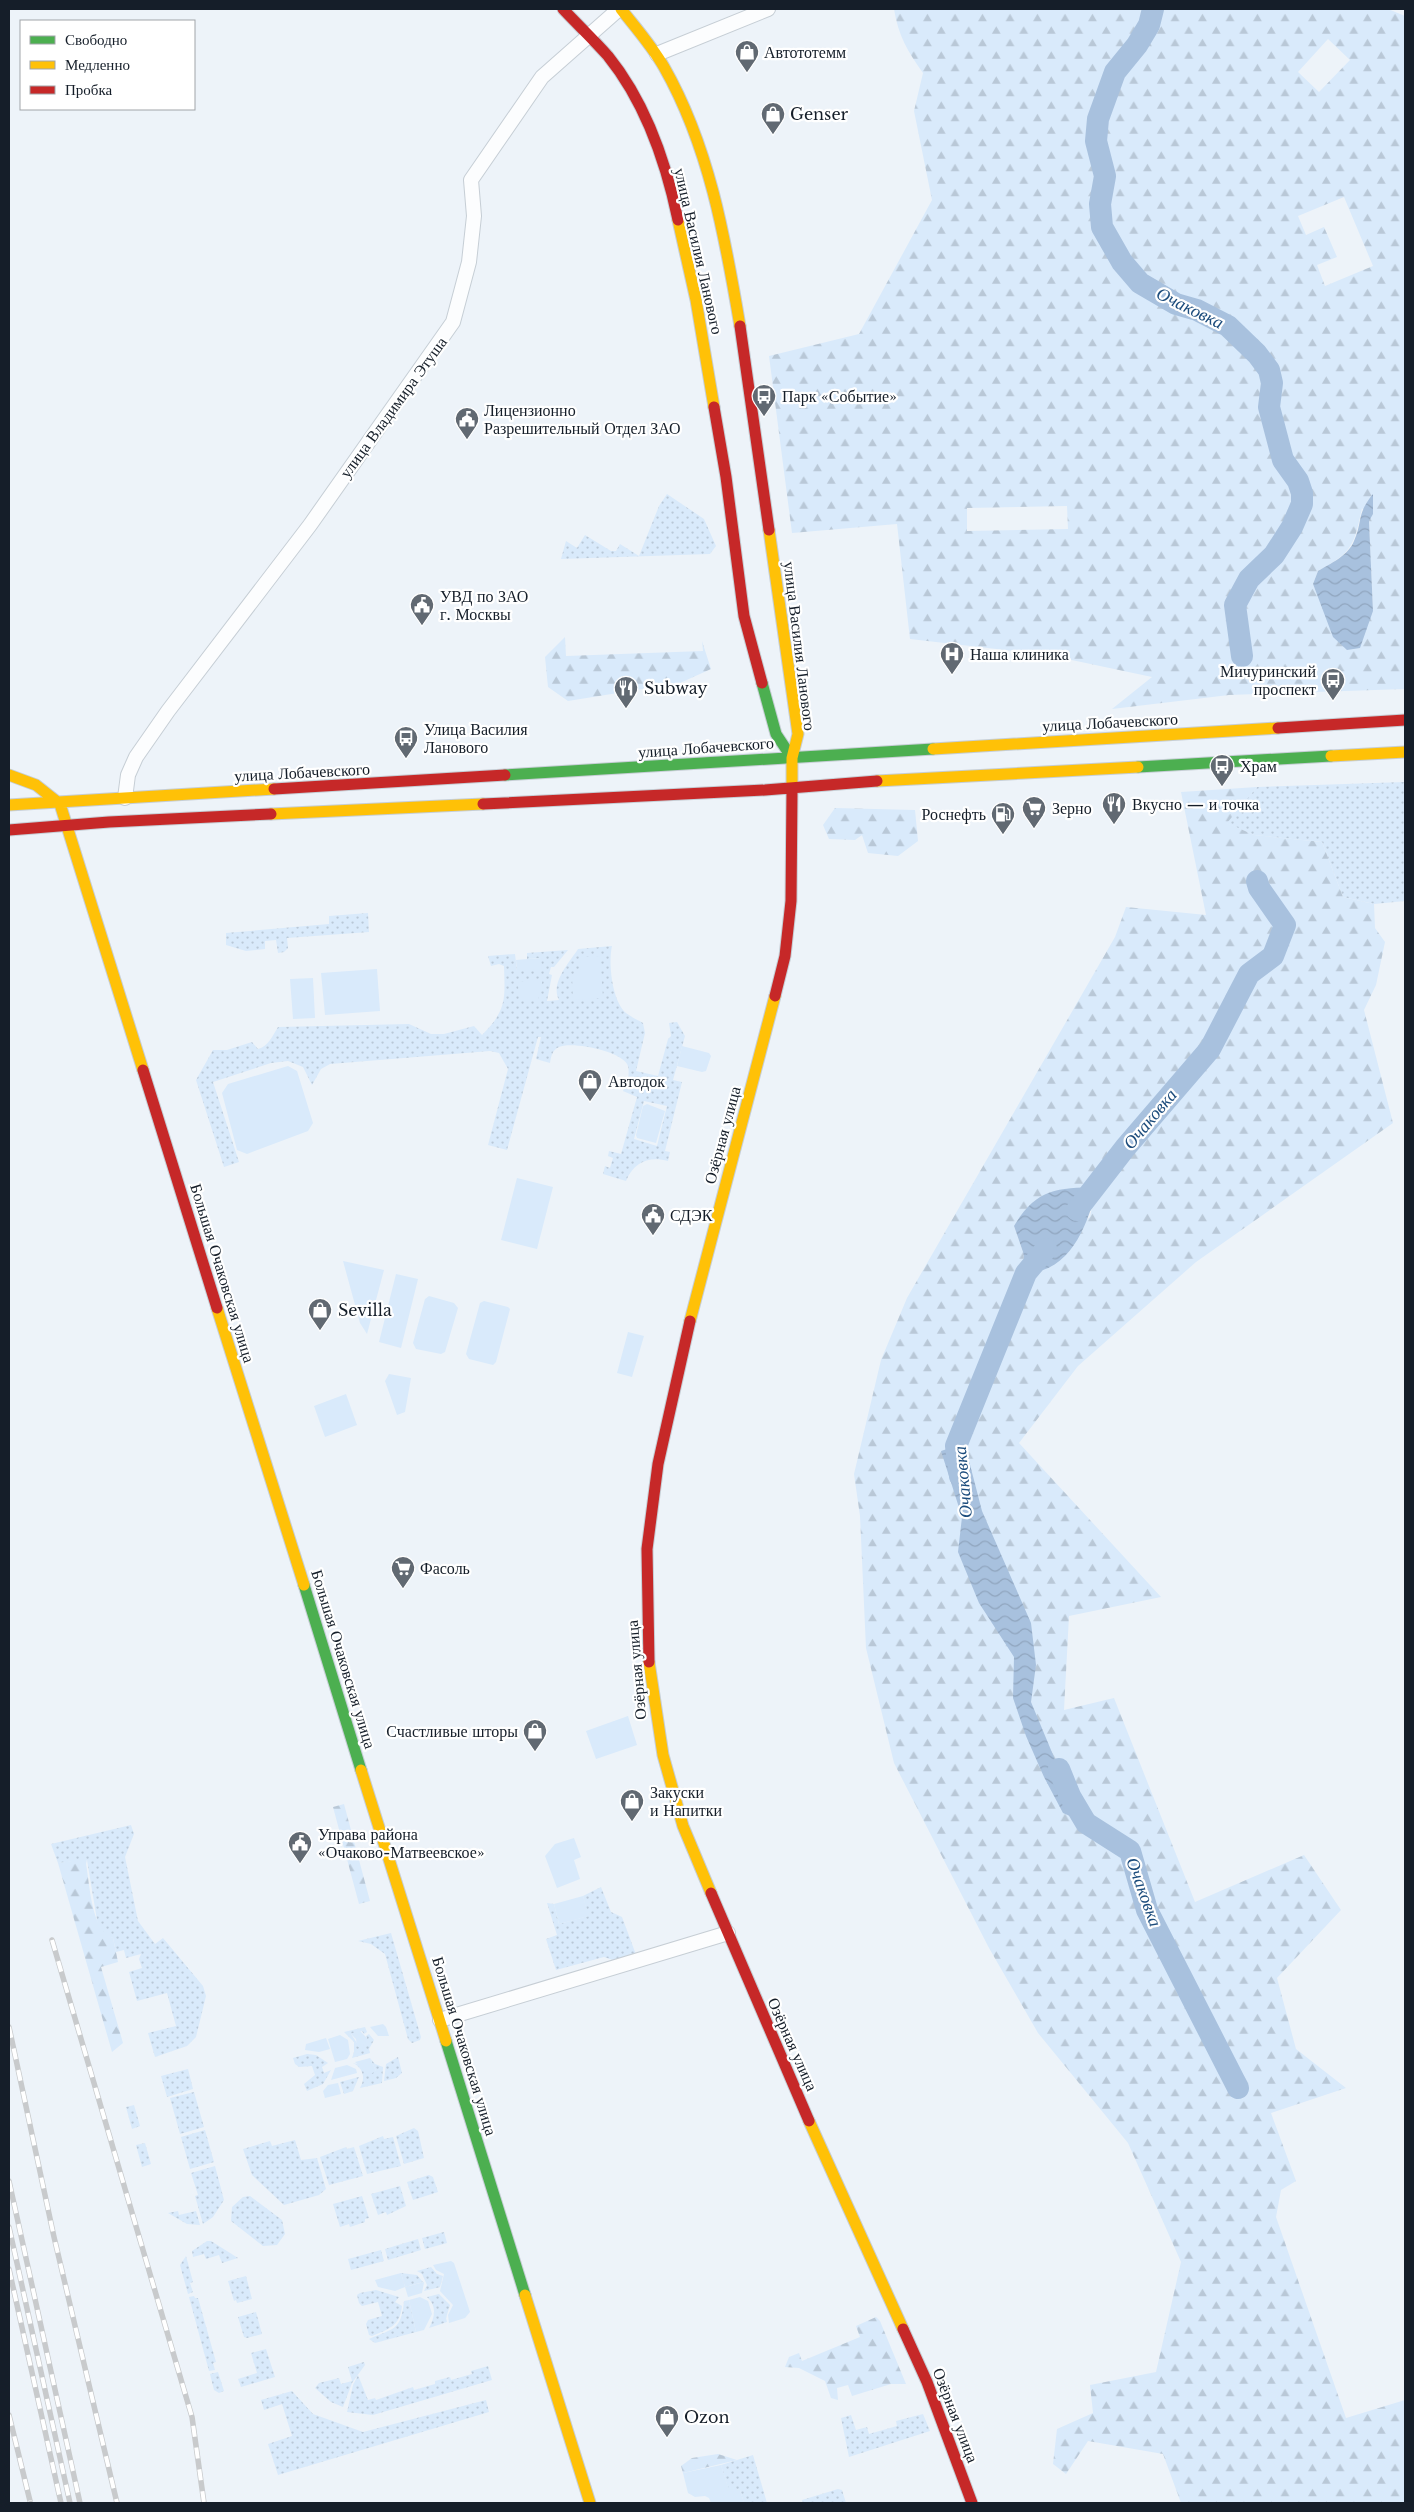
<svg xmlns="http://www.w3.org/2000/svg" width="1414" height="2512" viewBox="0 0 1414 2512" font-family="'Libre Baskerville',serif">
<defs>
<pattern id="grass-dots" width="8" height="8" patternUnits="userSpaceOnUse" patternTransform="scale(1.25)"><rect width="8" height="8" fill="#d9eafb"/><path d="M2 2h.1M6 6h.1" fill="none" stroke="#b9c8d7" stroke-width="1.8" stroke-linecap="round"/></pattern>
<pattern id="forest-firs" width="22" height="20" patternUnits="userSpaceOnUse" patternTransform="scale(1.25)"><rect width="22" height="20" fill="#d9eafb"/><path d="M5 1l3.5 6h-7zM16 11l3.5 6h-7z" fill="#b9c8d7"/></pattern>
<pattern id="water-waves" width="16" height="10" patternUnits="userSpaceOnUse" patternTransform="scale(1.25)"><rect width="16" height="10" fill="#a8c1de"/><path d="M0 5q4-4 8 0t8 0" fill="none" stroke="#90a5be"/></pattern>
</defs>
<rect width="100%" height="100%" fill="#edf3f9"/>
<path fill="url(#grass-dots)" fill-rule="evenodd" d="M667 494 704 519 716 546 710 554 561 559 566 541 577 548 585 535 611 551H616L620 544 639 556 659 506Z
M1405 782V901L1374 904 1343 897 1322 842 1254 835 1226 823 1257 787Z
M368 913 369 932 287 938 288 948 284 952 278 953 276 940 265 941V949L246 951 226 945V933L329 924V916Z
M612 946C608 963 612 1001 626 1013 631 1017 638 1020 643 1023L645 1033 636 1071 658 1076 668 1039 671 1036 669 1023 677 1022 685 1036 673 1080 682 1082 665 1151 670 1152 668 1161C649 1156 634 1162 626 1181L603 1174 605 1166 610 1168 613 1158 608 1156 609 1151 621 1154 637 1097 623 1091 626 1083H628C628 1077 630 1069 627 1064 620 1051 572 1041 559 1047 552 1050 551 1057 550 1063L536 1059 541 1037H538L507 1150 488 1145 508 1069 499 1053 490 1051 330 1064 321 1069 312 1085 303 1067 288 1061 271 1063 213 1082 239 1162 224 1167 196 1080 213 1050H227L252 1042 258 1049C268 1047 273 1035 278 1027L409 1024 431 1034H444L474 1026 482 1035C507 1010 505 999 504 966L499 964 491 966 488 956 515 954 517 971 541 958 527 959V953L568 950 554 967H551L549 974 552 975 547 1001 559 1000C550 983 569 963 578 949ZM644 1101 667 1106 657 1146 634 1139Z
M131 1825 134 1834 125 1857 138 1921 155 1944 163 1938 203 1986 206 1996 196 2037 187 2046 155 2057 148 2033 176 2026 167 1993 137 2001 129 1972 142 1968 139 1959 141 1954 126 1958 124 1950 116 1952 113 1938 104 1935 98 1926 87 1860 58 1863 51 1844Z
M601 1887 611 1912 622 1917 638 1960 625 1964 604 1957 556 1970 546 1939 557 1935 547 1903 554 1904 559 1924 588 1916 583 1896Z
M391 1933 421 2037 420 2040 412 2043 408 2039 385 1954 371 1944 358 1941Z
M365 2027 367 2032 364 2034 362 2031 351 2034 357 2043 367 2038 366 2036 369 2034 374 2040 369 2049 370 2053 352 2058 354 2052V2042L344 2032Z
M307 2054 316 2055 328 2063 322 2067 324 2073 331 2070 323 2084 307 2091 304 2084 315 2075 312 2066 299 2067 295 2064 293 2058Z
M398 2057 402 2073 396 2078 384 2081 386 2064Z
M370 2058 375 2064 383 2067 382 2083 360 2088C366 2078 363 2068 353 2063L361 2065 365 2070 376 2071Z
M188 2069 193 2089 167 2097 161 2076Z
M359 2077 353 2091 344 2094 340 2082Z
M194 2092 204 2127 180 2134 170 2098Z
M134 2105 140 2126 132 2129 126 2107Z
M414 2128 418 2131 424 2158 404 2164 396 2136Z
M205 2130 214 2162 190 2169 181 2137Z
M383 2136 384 2139 393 2137 401 2166 367 2174 359 2146Z
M295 2140 301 2160 317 2158 326 2189 319 2195 284 2205 252 2175 243 2149 270 2141 272 2146Z
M145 2143 151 2164 142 2167 136 2145Z
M346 2147 347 2149 354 2147 363 2176 329 2185 320 2157Z
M215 2166 224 2200 213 2217 203 2224 195 2196 198 2195 191 2173Z
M429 2175 433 2177 438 2192 413 2200 407 2182Z
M400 2186 406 2206 387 2215 386 2212 378 2215 371 2194Z
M250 2196 282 2220 285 2234 277 2245 263 2246 231 2221 232 2207 243 2197Z
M362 2196 369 2218 365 2219V2222L350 2227 349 2224 340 2227 333 2204Z
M178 2211 179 2215 196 2211 200 2225 187 2224 168 2213Z
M444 2232 447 2243 425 2249 422 2238Z
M418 2239 421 2250 388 2260 385 2249Z
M207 2241H211L238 2258 222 2263 219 2255 206 2259 204 2254 193 2257 192 2251Z
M381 2250 384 2261 351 2270 348 2259Z
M186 2256 193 2282 190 2283 193 2292 188 2294 180 2265Z
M431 2267 437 2274 443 2276 440 2287 424 2291 427 2285 422 2274 417 2271Z
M401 2273 417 2275 423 2282 405 2287Z
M246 2276 252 2299 237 2303 236 2300 234 2301 228 2281Z
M376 2290 399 2297 395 2302 402 2306C400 2326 389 2329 372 2336L369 2335 366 2324 368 2320 382 2316 378 2302 362 2306 359 2303 357 2295 360 2293Z
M439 2294 450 2305 446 2318 447 2322 429 2328C435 2317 437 2306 427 2297Z
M194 2296 195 2298H198L216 2362 213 2363 215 2370 209 2371 189 2297Z
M409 2300 416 2332 375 2343 369 2339C394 2328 401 2331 404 2301Z
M256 2312 262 2334 247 2338 244 2337 238 2317Z
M266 2349 275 2377 241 2387 238 2379 257 2373 251 2353Z
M364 2362 365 2365 352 2383 343 2407 331 2402 315 2388 319 2383 339 2378 341 2384 352 2381 348 2367Z
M488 2366 492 2380 373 2415 347 2412 353 2385 358 2375 368 2400 375 2398 376 2400 413 2387 414 2390 435 2384V2381L450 2377 451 2380 472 2374 471 2371Z
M218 2372 224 2391 219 2393 214 2390 210 2374Z
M292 2391 313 2414 363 2432 486 2400 489 2412 278 2475 268 2444 292 2436 282 2404 264 2410 261 2400Z
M923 2414 930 2431 849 2457 841 2418 851 2415 856 2430 867 2427 869 2434 897 2426 896 2421Z
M753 2455 767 2503H744L740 2490 728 2488 721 2465Z
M838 2489 842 2490 846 2503H803L802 2500Z"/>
<path fill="url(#forest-firs)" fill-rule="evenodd" d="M894 9H1388L1405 16V689L1229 695 1112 709 1152 677 1048 655 910 639 897 524 792 533 769 356 859 334 932 200 914 111 923 73C908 52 898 35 894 9ZM1328 39 1350 60 1319 92 1298 72ZM1344 197 1373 266 1325 286 1317 265 1337 257 1324 227 1306 235 1298 216ZM1067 506 1068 529 967 531V508ZM1362 508 1369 521 1373 611 1323 609 1313 584 1318 571C1353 552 1354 545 1362 508Z
M565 637 566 656 703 651 702 641 711 669 680 683 568 701 548 687 545 657Z
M1257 787 1227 823 1254 835 1322 842 1343 897 1374 904 1375 928 1385 942 1376 985 1364 1010 1393 1123 1196 1262 1078 1366 1019 1443 1161 1597 1069 1616 1064 1710 1114 1698 1195 1902 1304 1855 1341 1910 1277 1978 1296 2049 1346 2088 1271 2113 1296 2181 1281 2190 1276 2217 1346 2418 1405 2400V2503H1181L1163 2454 1088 2441 1066 2474 1053 2464 1057 2429 1093 2413 1090 2385 1156 2372 1181 2262 1128 2143 1038 2033 989 1948 894 1763 866 1648 860 1516 854 1474 881 1360 907 1298 1115 937 1126 907 1206 915 1181 792ZM1096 1187 1090 1217 1026 1272 1023 1252 1014 1226Z
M835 808 915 810 918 841 898 856 868 853 862 835 855 840 829 839 823 825Z
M344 1804 370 1901 359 1904 333 1807Z
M87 1859 86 1864C90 1885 91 1931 113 1938L118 1962 101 1967 123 2043 112 2052 58 1863Z
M876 2317 880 2321 906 2384H891L852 2396 848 2385 837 2388 838 2400 831 2398 825 2381 799 2368 785 2367 789 2357 799 2353 802 2361 860 2337 856 2326Z
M718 2454 737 2460 683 2473 681 2466 692 2458Z"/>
<path fill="#d9eafb" d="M600 956 603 998 573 1000 572 976 581 975 580 957Z
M541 958 542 969 517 971 516 960Z
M377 969 380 1011 325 1015 321 973Z
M313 978 315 1018 293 1019 290 979Z
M543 978 538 1001H519L518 982Z
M682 1046 709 1053 711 1056 706 1071 702 1072 677 1066Z
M288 1066 297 1071 313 1123 308 1131 247 1154 237 1150 222 1093 228 1084Z
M647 1104 665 1111 656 1143 637 1138 636 1135 643 1106Z
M517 1178 553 1187 537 1249 501 1240Z
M343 1261 384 1270 367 1334 360 1323Z
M396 1274 418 1279 401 1348 379 1342Z
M429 1296 454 1303 458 1308 445 1352 441 1354 416 1349 413 1343 425 1299Z
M484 1301 508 1307 510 1309 496 1362 493 1365 469 1359 466 1354 480 1303Z
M628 1332 644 1336 632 1377 617 1373Z
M389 1374 411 1378 405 1412 397 1415 385 1381Z
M346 1394 357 1425 325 1437 314 1406Z
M628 1716 637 1745 596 1759 586 1731Z
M574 1838 581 1857 574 1860 580 1879 557 1888 545 1856 555 1844Z
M583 1896 589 1916 559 1924 554 1904Z
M383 2024 386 2027 389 2036H378L370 2027Z
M359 2030 367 2038 362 2049 357 2046 356 2039 351 2034Z
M340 2035 348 2040 350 2054 347 2059 335 2062 328 2039Z
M326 2038 330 2049 319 2052 305 2050 306 2044Z
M370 2058 376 2071 367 2076 364 2070 355 2062Z
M347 2065 356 2069 357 2073 331 2080 335 2068Z
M338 2083 341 2094 325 2098 323 2091 328 2085Z
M451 2261 454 2263 470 2312 465 2318 449 2323 448 2315 453 2305 440 2291 444 2274 436 2270 433 2265Z
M401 2273 405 2287 424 2282 422 2293 408 2297 405 2287 395 2291 378 2287 375 2280Z
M420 2297 428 2301 432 2314 424 2330 416 2332 409 2300Z
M721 2465 728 2487 740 2490 744 2503H711L709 2498 705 2496 695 2497 688 2493 683 2473Z"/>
<path fill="url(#water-waves)" d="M1373 494V514L1369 521 1373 611 1360 648 1347 650 1333 637 1313 584 1318 571C1330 564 1349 555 1354 541 1363 521 1356 515 1373 494Z
M1097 1187C1088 1224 1071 1272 1026 1273L1023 1252 1014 1226C1036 1189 1056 1188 1097 1187Z
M956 1446 967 1453 982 1511 1031 1623 1036 1665 1031 1702 1071 1798 1086 1823 1063 1813 1044 1777 1026 1736 1013 1698 1014 1657 979 1603 958 1552 962 1517 941 1451Z"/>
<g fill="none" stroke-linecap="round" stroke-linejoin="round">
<path stroke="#a8c1de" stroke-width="22" d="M1153 9 1149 25 1137 45 1115 72 1098 119 1096 141 1105 176 1100 204 1102 227 1122 262 1140 283 1176 304 1197 310 1228 326 1257 354 1269 370 1272 383 1269 407 1283 460 1298 481 1302 493V504L1292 527 1274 555 1249 579 1235 605 1242 656
M1077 1210 1125 1148 1210 1049 1249 974 1273 956 1285 925 1259 888 1257 881
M960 1476 956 1446 1026 1273 1046 1249
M1059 1769 1070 1796 1086 1823 1130 1851 1147 1910 1238 2088"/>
<g stroke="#c6ced5" stroke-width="16">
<path id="street" d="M657 54 768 9
M125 798 128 775 136 757 168 711 310 525 453 322 469 262 474 216 471 180 542 77 619 9
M440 2020 728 1933"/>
</g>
<g stroke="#c6ced5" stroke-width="13">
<path id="fast" d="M762 683 776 734 792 758
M1138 767 1331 756
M505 775 933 749
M304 1585 361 1770
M446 2041 525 2295"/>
</g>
<g stroke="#c6ced5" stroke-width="13">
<path id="slow" d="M621 9C636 28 652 46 664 67 709 146 725 237 740 326
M678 220 696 300 714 407
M769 530 798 734 792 758V791
M933 749 1278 728
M1331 756 1405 752
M9 775 36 785 60 804 143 1070
M877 781 1138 767
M9 805 274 789
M271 814 483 804
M217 1308 304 1585
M690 1321 775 996
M649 1662 663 1755 683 1826 711 1893
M361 1770 446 2041
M809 2121 903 2329
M525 2295 590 2503"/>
</g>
<g stroke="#c6ced5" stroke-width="13">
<path id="jam" d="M563 9C578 25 594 40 608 56 646 103 666 162 678 220
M740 326 769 530
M714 407 726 477 744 616 762 683
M1278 728 1405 720
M274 789 505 775
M483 804 765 790 877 781
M9 830 109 822 271 814
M775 996 785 956 791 901 792 791
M143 1070 217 1308
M649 1662 647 1549 658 1464 690 1321
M711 1893 809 2121
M903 2329 927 2382 972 2503"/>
</g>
<use href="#street" stroke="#fcfdfe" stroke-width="14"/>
<use href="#fast" stroke="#4caf50" stroke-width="11"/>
<use href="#slow" stroke="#ffc107" stroke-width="11"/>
<use href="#jam" stroke="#c62828" stroke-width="11"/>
<g stroke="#c8cacc" stroke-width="5.5">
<path id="rail" d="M52 1940 192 2417 204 2503
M9 2027 54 2237 117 2503
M9 2181 80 2503
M9 2227 70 2503
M9 2269 61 2503
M9 2415 30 2501"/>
</g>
<use href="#rail" stroke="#fff" stroke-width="4" stroke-dasharray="11" stroke-linecap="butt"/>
</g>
<defs>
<g id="shop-pin" transform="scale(1.25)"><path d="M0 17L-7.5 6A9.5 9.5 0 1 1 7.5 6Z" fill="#616972" stroke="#fff"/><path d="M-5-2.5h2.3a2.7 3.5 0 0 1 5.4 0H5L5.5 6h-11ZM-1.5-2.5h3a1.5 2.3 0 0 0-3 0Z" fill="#fff"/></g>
<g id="bus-pin" transform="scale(1.25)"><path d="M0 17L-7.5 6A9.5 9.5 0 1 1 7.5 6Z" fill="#616972" stroke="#fff"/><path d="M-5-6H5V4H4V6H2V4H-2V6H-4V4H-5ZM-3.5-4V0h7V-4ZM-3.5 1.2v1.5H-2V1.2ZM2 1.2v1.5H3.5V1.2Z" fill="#fff"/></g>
<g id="civic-pin" transform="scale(1.25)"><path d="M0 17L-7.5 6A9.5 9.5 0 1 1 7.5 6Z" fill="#616972" stroke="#fff"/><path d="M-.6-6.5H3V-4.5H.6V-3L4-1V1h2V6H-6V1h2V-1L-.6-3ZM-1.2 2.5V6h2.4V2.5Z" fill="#fff"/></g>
<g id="hospital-pin" transform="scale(1.25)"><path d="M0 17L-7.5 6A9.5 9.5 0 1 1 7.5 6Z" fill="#616972" stroke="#fff"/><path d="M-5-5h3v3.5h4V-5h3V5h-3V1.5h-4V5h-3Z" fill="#fff"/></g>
<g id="restaurant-pin" transform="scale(1.25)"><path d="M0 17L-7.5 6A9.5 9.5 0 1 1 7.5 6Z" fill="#616972" stroke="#fff"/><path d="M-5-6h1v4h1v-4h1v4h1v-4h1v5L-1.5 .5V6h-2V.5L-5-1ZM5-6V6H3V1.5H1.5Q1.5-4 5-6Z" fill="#fff"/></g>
<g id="supermarket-pin" transform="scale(1.25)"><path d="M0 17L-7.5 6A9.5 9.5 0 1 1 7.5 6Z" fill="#616972" stroke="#fff"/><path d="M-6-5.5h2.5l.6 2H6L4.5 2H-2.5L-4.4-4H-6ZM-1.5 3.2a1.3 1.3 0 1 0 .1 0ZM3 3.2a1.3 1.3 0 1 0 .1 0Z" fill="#fff"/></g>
<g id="fuel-pin" transform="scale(1.25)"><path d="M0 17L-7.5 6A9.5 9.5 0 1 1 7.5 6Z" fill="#616972" stroke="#fff"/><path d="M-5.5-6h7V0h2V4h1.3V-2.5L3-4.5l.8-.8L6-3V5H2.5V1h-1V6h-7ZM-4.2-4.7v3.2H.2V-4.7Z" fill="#fff"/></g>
</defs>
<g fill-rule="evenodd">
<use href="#shop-pin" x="747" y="52"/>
<use href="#shop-pin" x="773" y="114"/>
<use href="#bus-pin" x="764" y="396"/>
<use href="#civic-pin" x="467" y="419"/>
<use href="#civic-pin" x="422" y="605"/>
<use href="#hospital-pin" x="952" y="654"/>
<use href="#bus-pin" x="1333" y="680"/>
<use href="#restaurant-pin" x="626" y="688"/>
<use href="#bus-pin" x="406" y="738"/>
<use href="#bus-pin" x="1222" y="766"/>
<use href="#restaurant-pin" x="1114" y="804"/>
<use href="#supermarket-pin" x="1034" y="808"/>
<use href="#fuel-pin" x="1003" y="814"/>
<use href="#shop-pin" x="590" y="1081"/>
<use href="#civic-pin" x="653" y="1215"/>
<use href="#shop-pin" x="320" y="1310"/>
<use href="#supermarket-pin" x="403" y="1568"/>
<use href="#shop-pin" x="535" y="1731"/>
<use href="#shop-pin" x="632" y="1801"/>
<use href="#civic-pin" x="300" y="1843"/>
<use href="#shop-pin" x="667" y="2417"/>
</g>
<g text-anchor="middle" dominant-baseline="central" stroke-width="4.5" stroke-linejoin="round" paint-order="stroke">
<g font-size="16" fill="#151e29" stroke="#fff" text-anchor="start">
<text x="764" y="52">Автототемм</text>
<text x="790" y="114">Genser</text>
<text x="782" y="396">Парк «Событие»</text>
<text x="484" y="410">Лицензионно<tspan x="484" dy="18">Разрешительный Отдел ЗАО</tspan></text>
<text x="440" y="596">УВД по ЗАО<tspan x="440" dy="18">г. Москвы</tspan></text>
<text x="970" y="654">Наша клиника</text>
<text x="1316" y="671" text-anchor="end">Мичуринский<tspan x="1316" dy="18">проспект</tspan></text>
<text x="644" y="688">Subway</text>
<text x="424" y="729">Улица Василия<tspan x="424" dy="18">Ланового</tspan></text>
<text x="1240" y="766">Храм</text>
<text x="1132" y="804">Вкусно — и точка</text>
<text x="1052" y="808">Зерно</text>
<text x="986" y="814" text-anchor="end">Роснефть</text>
<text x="608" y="1081">Автодок</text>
<text x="670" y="1215">СДЭК</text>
<text x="338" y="1310">Sevilla</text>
<text x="420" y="1568">Фасоль</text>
<text x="518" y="1731" text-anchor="end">Счастливые шторы</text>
<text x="650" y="1792">Закуски<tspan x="650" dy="18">и Напитки</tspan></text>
<text x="318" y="1834">Управа района<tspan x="318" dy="18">«Очаково-Матвеевское»</tspan></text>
<text x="684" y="2417">Ozon</text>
</g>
<g font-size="16" fill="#151e29" stroke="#fff">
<text transform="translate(699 251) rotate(77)">улица Василия Ланового</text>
<text transform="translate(393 407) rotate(-54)">улица Владимира Этуша</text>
<text transform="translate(800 646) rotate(83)">улица Василия Ланового</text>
<text transform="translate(1110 722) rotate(-3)">улица Лобачевского</text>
<text transform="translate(706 747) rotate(-4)">улица Лобачевского</text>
<text transform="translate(302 772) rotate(-3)">улица Лобачевского</text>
<text transform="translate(722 1135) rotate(-75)">Озёрная улица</text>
<text transform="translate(223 1273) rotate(73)">Большая Очаковская улица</text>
<text transform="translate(344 1659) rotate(73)">Большая Очаковская улица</text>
<text transform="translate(636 1670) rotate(-95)">Озёрная улица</text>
<text transform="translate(793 2044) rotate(66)">Озёрная улица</text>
<text transform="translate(465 2046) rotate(73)">Большая Очаковская улица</text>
<text transform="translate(956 2415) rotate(69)">Озёрная улица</text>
</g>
<g font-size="18" font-style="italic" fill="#1c4c7c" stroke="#fff">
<text transform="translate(1190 308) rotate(26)">Очаковка</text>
<text transform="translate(1150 1119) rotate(-50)">Очаковка</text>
<text transform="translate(963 1482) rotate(-95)">Очаковка</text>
<text transform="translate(1144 1892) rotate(70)">Очаковка</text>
</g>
</g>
<rect width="1414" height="2512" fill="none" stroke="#151e29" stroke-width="20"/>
<rect x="20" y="20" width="175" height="90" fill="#ffffff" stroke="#a1a5a9"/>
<rect x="30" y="36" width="25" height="8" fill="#4caf50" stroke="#a1a5a9"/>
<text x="65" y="45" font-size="15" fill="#151e29">Свободно</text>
<rect x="30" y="61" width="25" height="8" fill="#ffc107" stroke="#a1a5a9"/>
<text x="65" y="70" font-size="15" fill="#151e29">Медленно</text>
<rect x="30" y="86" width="25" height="8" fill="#c62828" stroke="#a1a5a9"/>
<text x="65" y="95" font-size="15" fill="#151e29">Пробка</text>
</svg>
